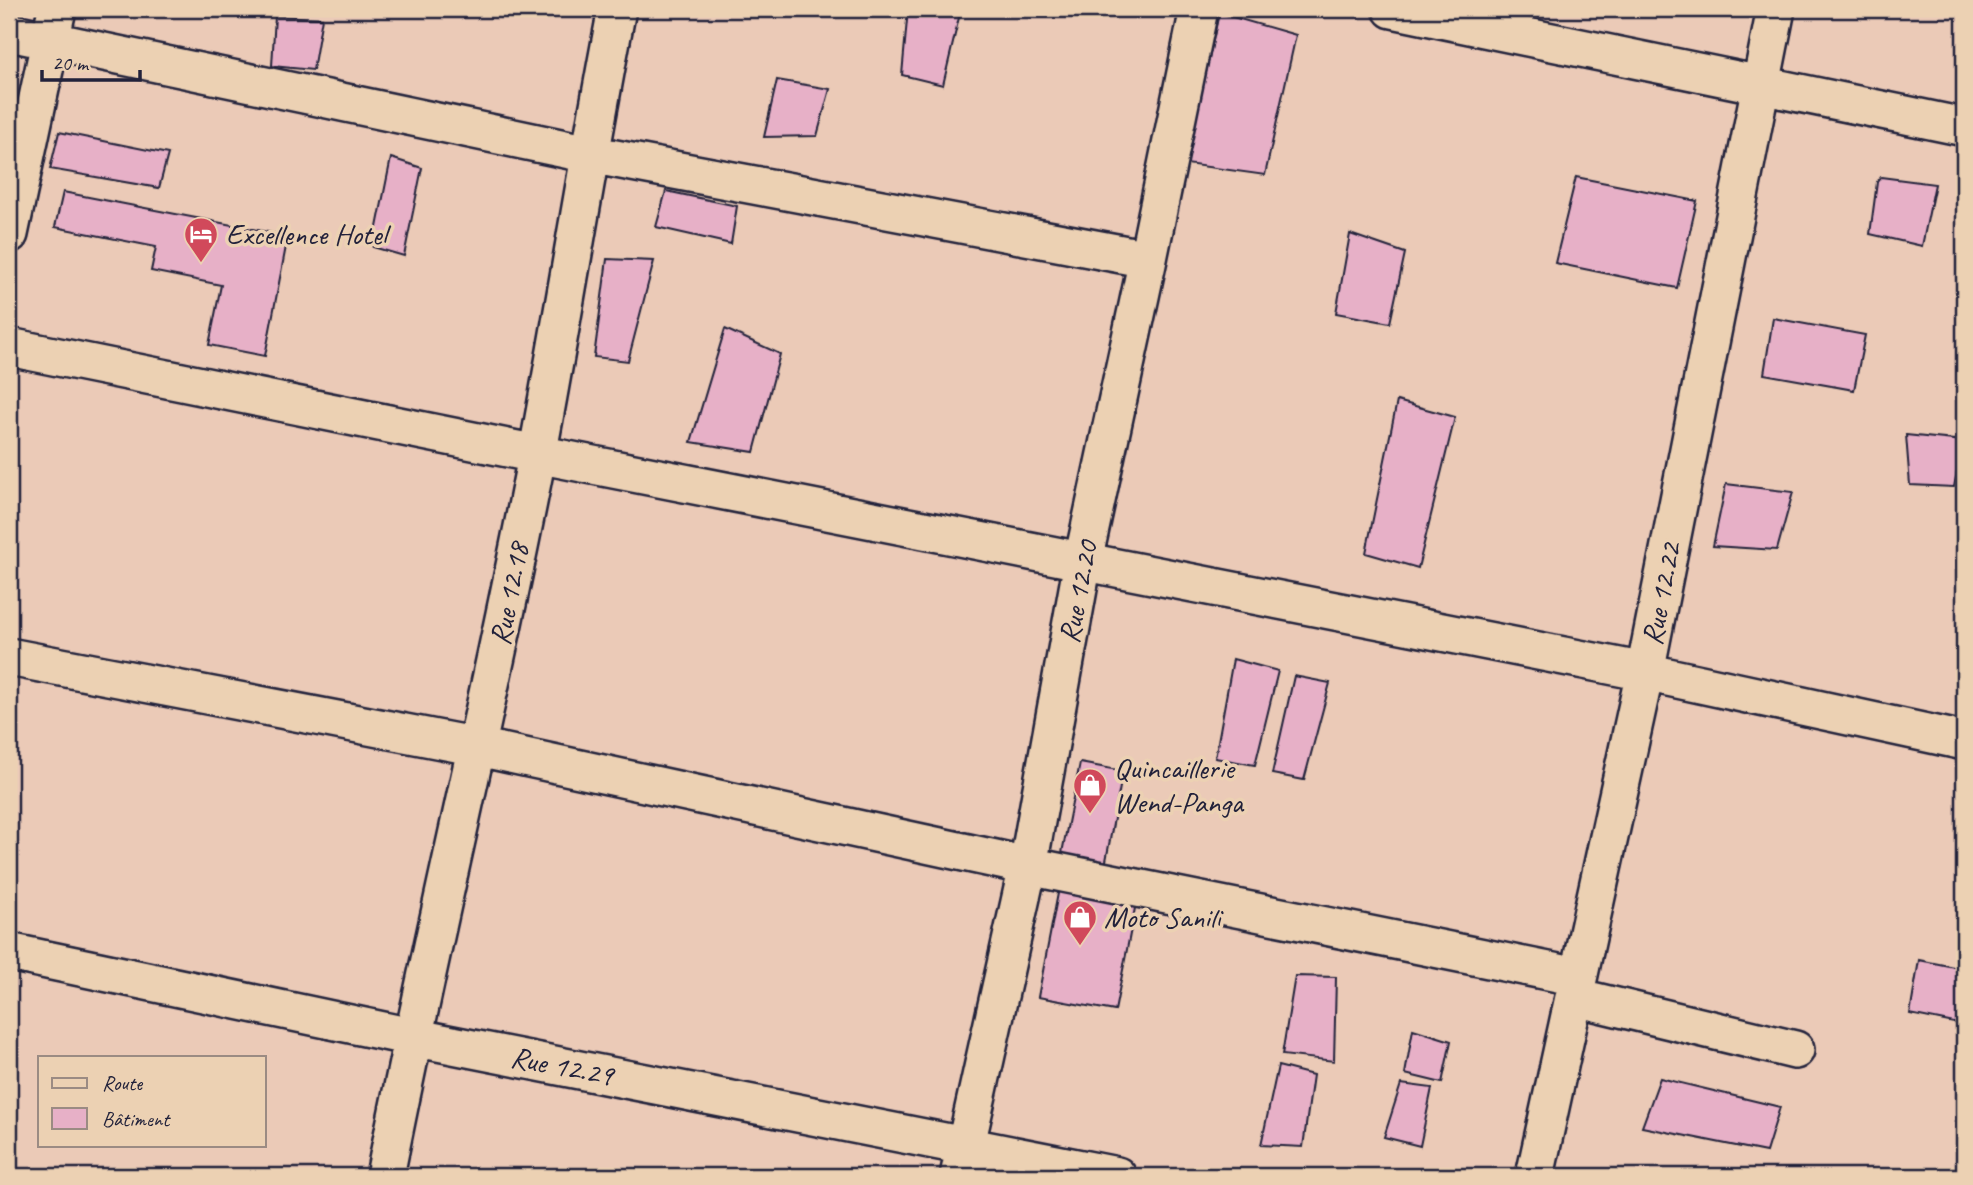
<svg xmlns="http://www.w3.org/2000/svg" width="1973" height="1185" viewBox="0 0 1973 1185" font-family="Caveat,sans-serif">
<rect width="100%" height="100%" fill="#ebcab7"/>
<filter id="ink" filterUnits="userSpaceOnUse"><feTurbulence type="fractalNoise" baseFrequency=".0143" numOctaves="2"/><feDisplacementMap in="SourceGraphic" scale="14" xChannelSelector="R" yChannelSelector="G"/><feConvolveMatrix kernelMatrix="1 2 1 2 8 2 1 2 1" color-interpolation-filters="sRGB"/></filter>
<g filter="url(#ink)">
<path fill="#e7b0c7" stroke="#22223b" stroke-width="2" d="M908 9H961L943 85 902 75Z
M1219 13 1296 35 1265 175 1186 164Z
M275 16 322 18 313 70 272 66Z
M777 80 830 89 817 136 764 137Z
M59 132 168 154 159 188 50 169Z
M391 158 422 168 404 256 373 247Z
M1576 177 1697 201 1677 288 1555 263Z
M1881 177 1935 184 1922 246 1870 234 1877 182Z
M666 191 737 206 731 244 656 227Z
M63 192 288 236 265 356 209 345 221 285 151 271 156 247 55 227Z
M1350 234 1405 253 1390 323 1336 313Z
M607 259 654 261 628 361 594 357Z
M1773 318 1865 335 1854 390 1764 374Z
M725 329 780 354 754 452 691 442Z
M1397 401 1455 417 1418 568 1366 553Z
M1906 435 1963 441 1954 487 1910 485Z
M1726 484 1793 492 1777 550 1713 546Z
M1233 659 1278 671 1255 765 1215 758Z
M1294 676 1330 683 1304 780 1272 774Z
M1080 763 1123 771 1105 866 1061 858Z
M1059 888 1136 903 1115 1011 1038 997Z
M1919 960 1964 969V1025L1910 1014Z
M1295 976 1336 977 1334 1061 1282 1055Z
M1413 1029 1451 1041 1442 1083 1405 1074Z
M1278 1066 1313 1075 1303 1147 1261 1145Z
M1660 1078 1780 1107 1766 1152 1642 1127Z
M1401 1084 1432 1088 1420 1146 1384 1137Z"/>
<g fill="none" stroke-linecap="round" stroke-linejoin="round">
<g stroke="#22223b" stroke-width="42">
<path id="minor" d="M1392 9 1964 127
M9 32 589 154 1148 259
M9 234 57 9
M9 347 537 454 1645 672 1964 741
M9 657 478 747 1028 866 1578 977
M9 952 412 1037 1117 1176
M1575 997 1795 1050
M385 1176C432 935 491 697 537 456 565 307 588 158 617 9
M959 1176 1028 866 1083 561 1148 259 1199 9
M1535 1176 1645 672 1776 9"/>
</g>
<use href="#minor" stroke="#ecd1b3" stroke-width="37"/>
</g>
</g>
<defs>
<g id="hotel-pin" transform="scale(1.75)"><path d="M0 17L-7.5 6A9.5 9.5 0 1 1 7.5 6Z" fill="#d1495b" stroke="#ecd1b3"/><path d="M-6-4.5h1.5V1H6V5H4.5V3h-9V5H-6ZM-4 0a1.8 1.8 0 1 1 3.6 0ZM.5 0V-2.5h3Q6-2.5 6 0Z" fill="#fff"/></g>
<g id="shop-pin" transform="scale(1.75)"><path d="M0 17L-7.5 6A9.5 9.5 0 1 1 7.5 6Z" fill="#d1495b" stroke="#ecd1b3"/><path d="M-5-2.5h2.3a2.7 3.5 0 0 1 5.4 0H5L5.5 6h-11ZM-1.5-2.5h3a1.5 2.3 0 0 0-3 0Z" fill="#fff"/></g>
</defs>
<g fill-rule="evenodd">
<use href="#hotel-pin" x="201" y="234"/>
<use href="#shop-pin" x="1090" y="785"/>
<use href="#shop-pin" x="1080" y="917"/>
</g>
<g text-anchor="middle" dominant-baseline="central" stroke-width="7" stroke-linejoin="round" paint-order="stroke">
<g font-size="30" fill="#22223b" stroke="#ecd1b3" text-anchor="start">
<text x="226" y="234">Excellence Hotel</text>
<text x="1114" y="768">Quincaillerie<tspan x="1114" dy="34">Wend-Panga</tspan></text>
<text x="1104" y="917">Moto Sanili</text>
</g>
<g font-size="30" fill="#22223b" stroke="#ecd1b3">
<text transform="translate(1078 592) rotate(-79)">Rue 12.20</text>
<text transform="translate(509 594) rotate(-79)">Rue 12.18</text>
<text transform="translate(1661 594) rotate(-79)">Rue 12.22</text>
<text transform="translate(562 1066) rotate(11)">Rue 12.29</text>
</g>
</g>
<rect width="1973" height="1185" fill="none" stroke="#ecd1b3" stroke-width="35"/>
<rect x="18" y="18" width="1938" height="1150" fill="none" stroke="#22223b" stroke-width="2.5" filter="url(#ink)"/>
<rect x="38" y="1056" width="228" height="91" fill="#ecd1b3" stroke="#9b8b83" stroke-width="2"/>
<rect x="52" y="1078" width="35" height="10" fill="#ecd1b3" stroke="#9b8b83" stroke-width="2"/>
<text x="102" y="1090" font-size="21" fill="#22223b">Route</text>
<rect x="52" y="1108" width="35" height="21" fill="#e7b0c7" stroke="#9b8b83" stroke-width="2"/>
<text x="102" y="1126" font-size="21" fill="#22223b">Bâtiment</text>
<path d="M42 70v10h98v-10" fill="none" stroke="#22223b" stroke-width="3.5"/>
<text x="52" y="70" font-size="21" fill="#22223b" stroke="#ecd1b3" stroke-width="5" paint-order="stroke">20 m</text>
</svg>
